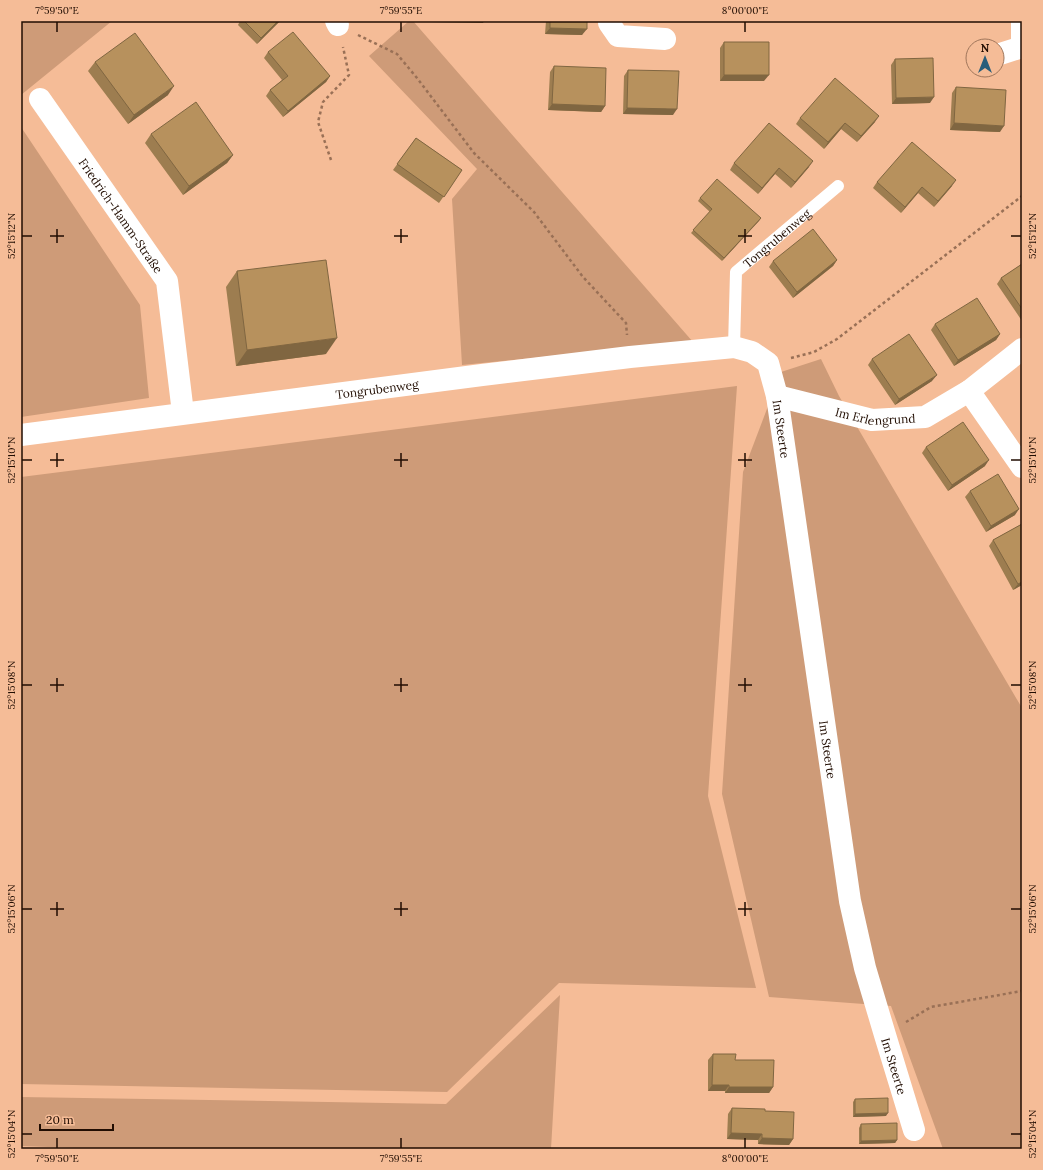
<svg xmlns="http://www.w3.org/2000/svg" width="1043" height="1170" viewBox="0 0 1043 1170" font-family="Lora,serif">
<rect width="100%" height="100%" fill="#f5bc97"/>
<path fill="#ce9b78" d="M21 21H112L21 95Z
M409 21H413L693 342 462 365 452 199 477 169 369 56Z
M21 127 140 305 149 398 21 417Z
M821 359 839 396 1022 708V1149H943L891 1006 769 997 722 794 743 472 781 372Z
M737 386 708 796 756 988 559 983 447 1092 21 1084V477Z
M560 995 551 1149H102L21 1146V1097L446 1104Z"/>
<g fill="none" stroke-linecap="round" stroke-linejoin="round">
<path stroke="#997056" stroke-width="2.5" stroke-dasharray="3 3" stroke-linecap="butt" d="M358 35 397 54 417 78 474 153 534 212 583 277 626 323 627 335
M331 160 318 122 323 102 349 75 343 47
M791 358 814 352 837 339 1022 196
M906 1022 931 1007 1022 991"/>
<path stroke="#fff" stroke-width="12" id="s1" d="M734 347 736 272 838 186"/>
<g stroke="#fff" stroke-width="22">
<path d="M336 21 338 25"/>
<path d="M609 21V23L618 36 665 39"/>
<path d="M997 55 1022 47V21"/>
<path id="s2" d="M40 99 167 281 183 413"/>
<path d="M969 391 1022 349"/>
<path id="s3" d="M777 396 872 420 925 417 969 391 1022 467"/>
<path id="s4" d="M21 435 482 375 630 357 734 347 752 352 768 363 777 396 850 901 865 968 885 1035 914 1130"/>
</g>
</g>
<path fill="#9d7d50" d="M240 21H280L257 44 238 25Z
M546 21H587L582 35 545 34Z
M724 42 764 81H720V48Z
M268 52 330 76 326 82 283 117 266 96 270 90 282 80 264 58Z
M895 59 930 103 892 104 891 65Z
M95 62 168 95 128 124 88 71Z
M554 66 605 106 601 112 548 110 550 72Z
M628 70 673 115 623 114 624 76Z
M956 87 1000 132 950 130 952 93Z
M800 118 875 122 857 142 841 129 824 149 796 124Z
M151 134 233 155 227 163 183 195 145 143Z
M416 138 462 170 439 203 393 170Z
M734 163 809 167 791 188 775 174 758 194 730 170Z
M877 182 952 186 934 207 918 193 901 213 873 188Z
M700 198 761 218 722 261 691 233 710 212 698 201Z
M837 260 833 266 793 298 769 267 773 261Z
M1022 264V321L997 284 1001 278Z
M237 271 326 354 236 366 226 287Z
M935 324 1000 334 996 340 954 366 931 330Z
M872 359 932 381 895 405 868 365Z
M926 447 985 466 948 491 922 453Z
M970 491 1015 515 986 532 965 497Z
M1022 524V585L1013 590 989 546 993 540Z
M713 1054 735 1060 773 1087 769 1093H725V1091H708V1060Z
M855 1099 886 1116 853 1117V1102Z
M732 1108 765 1111 793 1139 789 1145 758 1144V1140L727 1139 728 1114Z
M861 1124 897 1140 895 1143 859 1144V1128Z"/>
<path fill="#806641" d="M278 21H280L257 44 261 38Z
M431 21H484L483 23 431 22Z
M550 28 587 29 582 35 545 34Z
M724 75H769L764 81H720Z
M330 76 326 82 283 117 288 111Z
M174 86 168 95 128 124 134 115Z
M934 97 930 103 892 104 896 98Z
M552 104 605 106 601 112 548 110Z
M627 108 677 109 673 115 623 114Z
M879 116 875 122 857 142 861 136Z
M845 123 841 129 824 149 828 142Z
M954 123 1004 126 1000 132 950 130Z
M233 155 227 163 183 195 189 186Z
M813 161 809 167 791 188 795 182Z
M779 168 775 174 758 194 762 188Z
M956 180 952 186 934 207 938 201Z
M922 187 918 193 901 213 905 207Z
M761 218 759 221 722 261 724 258Z
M837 260 833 266 793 298 797 292Z
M1000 334 996 340 954 366 958 360Z
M337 338 326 354 236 366 247 350Z
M937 375 932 381 895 405 899 399Z
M989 460 985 466 948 491 952 485Z
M1019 509 1015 515 986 532 991 526Z
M1022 582V585L1013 590 1018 584Z
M712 1085H729L725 1091H708Z
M729 1087H773L769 1093H725Z
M888 1113 886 1116 853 1117 855 1114Z
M731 1133 762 1134 758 1140 727 1139Z
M762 1138 793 1139 789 1145 758 1144Z
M897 1140 895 1143 859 1144 861 1141Z"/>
<path fill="#b7915d" stroke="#806641" d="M244 21H278L261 38Z
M550 21H587V29L550 28Z
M293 32 330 76 288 111 270 90 288 76 268 52Z
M135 33 174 86 134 115 95 62Z
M724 42H769V75H724Z
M933 58 934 97 896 98 895 59Z
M554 66 606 68 605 106 552 104Z
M628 70 679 71 677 109 627 108Z
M835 78 879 116 861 136 845 123 828 142 800 118Z
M956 87 1006 90 1004 126 954 123Z
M196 102 233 155 189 186 151 134Z
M769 123 813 161 795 182 779 168 762 188 734 163Z
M416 138 462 170 444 197 397 164Z
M912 142 956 180 938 201 922 187 905 207 877 182Z
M717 179 761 218 724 258 693 230 712 209 700 198Z
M813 229 837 260 797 292 773 261Z
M326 260 337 338 247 350 237 271Z
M1022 264V309L1001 278Z
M977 298 1000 334 958 360 935 324Z
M909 334 937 375 899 399 872 359Z
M963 422 989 460 952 485 926 447Z
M998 474 1019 509 991 526 970 491Z
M1022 524V582L1018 584 993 540Z
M713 1054H736L735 1060H774L773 1087H729V1085H712Z
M888 1098V1113L855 1114V1099Z
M732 1108 765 1109V1111L794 1112 793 1139 762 1138V1134L731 1133Z
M897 1123V1140L861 1141V1124Z"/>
<path fill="none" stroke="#210d02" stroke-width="1.5" d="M57 22V32M401 22V32M745 22V32M57 229V243M401 229V243M745 229V243M22 236H32M50 236H64M394 236H408M738 236H752M1011 236H1021M57 453V467M401 453V467M745 453V467M22 460H32M50 460H64M394 460H408M738 460H752M1011 460H1021M57 678V692M401 678V692M745 678V692M22 685H32M50 685H64M394 685H408M738 685H752M1011 685H1021M57 902V916M401 902V916M745 902V916M22 909H32M50 909H64M394 909H408M738 909H752M1011 909H1021M22 1134H32M1011 1134H1021M57 1138V1148M401 1138V1148M745 1138V1148"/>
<g text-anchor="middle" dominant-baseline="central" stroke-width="3" stroke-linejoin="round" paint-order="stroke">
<g font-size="12" fill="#210d02" stroke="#f5bc97">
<text stroke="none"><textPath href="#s2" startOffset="142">Friedrich-Hamm-Straße</textPath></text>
<text stroke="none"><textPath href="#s1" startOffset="128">Tongrubenweg</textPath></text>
<text stroke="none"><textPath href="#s4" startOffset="359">Tongrubenweg</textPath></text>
<text stroke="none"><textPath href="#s3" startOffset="101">Im Erlengrund</textPath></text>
<text stroke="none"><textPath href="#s4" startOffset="824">Im Steerte</textPath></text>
<text stroke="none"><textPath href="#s4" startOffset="1148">Im Steerte</textPath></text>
<text stroke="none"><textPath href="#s4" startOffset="1472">Im Steerte</textPath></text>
</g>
</g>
<rect width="1043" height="1170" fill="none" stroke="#f5bc97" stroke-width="44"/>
<g transform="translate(985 58)"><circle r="19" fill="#f5bc97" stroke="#a0765b"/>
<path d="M0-3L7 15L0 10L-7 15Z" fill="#295e7a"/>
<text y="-6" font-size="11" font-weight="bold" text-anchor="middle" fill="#210d02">N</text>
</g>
<path d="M40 1124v6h73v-6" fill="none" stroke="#210d02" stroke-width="2"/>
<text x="46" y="1124" font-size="12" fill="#210d02" stroke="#f5bc97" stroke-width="3" paint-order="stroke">20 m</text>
<rect x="22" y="22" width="999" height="1126" fill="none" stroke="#210d02" stroke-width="1.5"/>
<g font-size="10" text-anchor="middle" fill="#210d02">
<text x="57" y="14">7°59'50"E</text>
<text x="401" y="14">7°59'55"E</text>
<text x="745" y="14">8°00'00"E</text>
<text transform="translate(11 236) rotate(-90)" y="4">52°15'12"N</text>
<text transform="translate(1032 236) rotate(-90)" y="4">52°15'12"N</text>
<text transform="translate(11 460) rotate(-90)" y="4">52°15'10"N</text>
<text transform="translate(1032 460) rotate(-90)" y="4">52°15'10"N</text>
<text transform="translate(11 685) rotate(-90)" y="4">52°15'08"N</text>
<text transform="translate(1032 685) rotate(-90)" y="4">52°15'08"N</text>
<text transform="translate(11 909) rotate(-90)" y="4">52°15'06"N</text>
<text transform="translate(1032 909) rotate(-90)" y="4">52°15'06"N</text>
<text transform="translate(11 1134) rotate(-90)" y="4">52°15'04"N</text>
<text transform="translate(1032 1134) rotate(-90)" y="4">52°15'04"N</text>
<text x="57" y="1162">7°59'50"E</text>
<text x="401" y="1162">7°59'55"E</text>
<text x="745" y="1162">8°00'00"E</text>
</g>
</svg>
